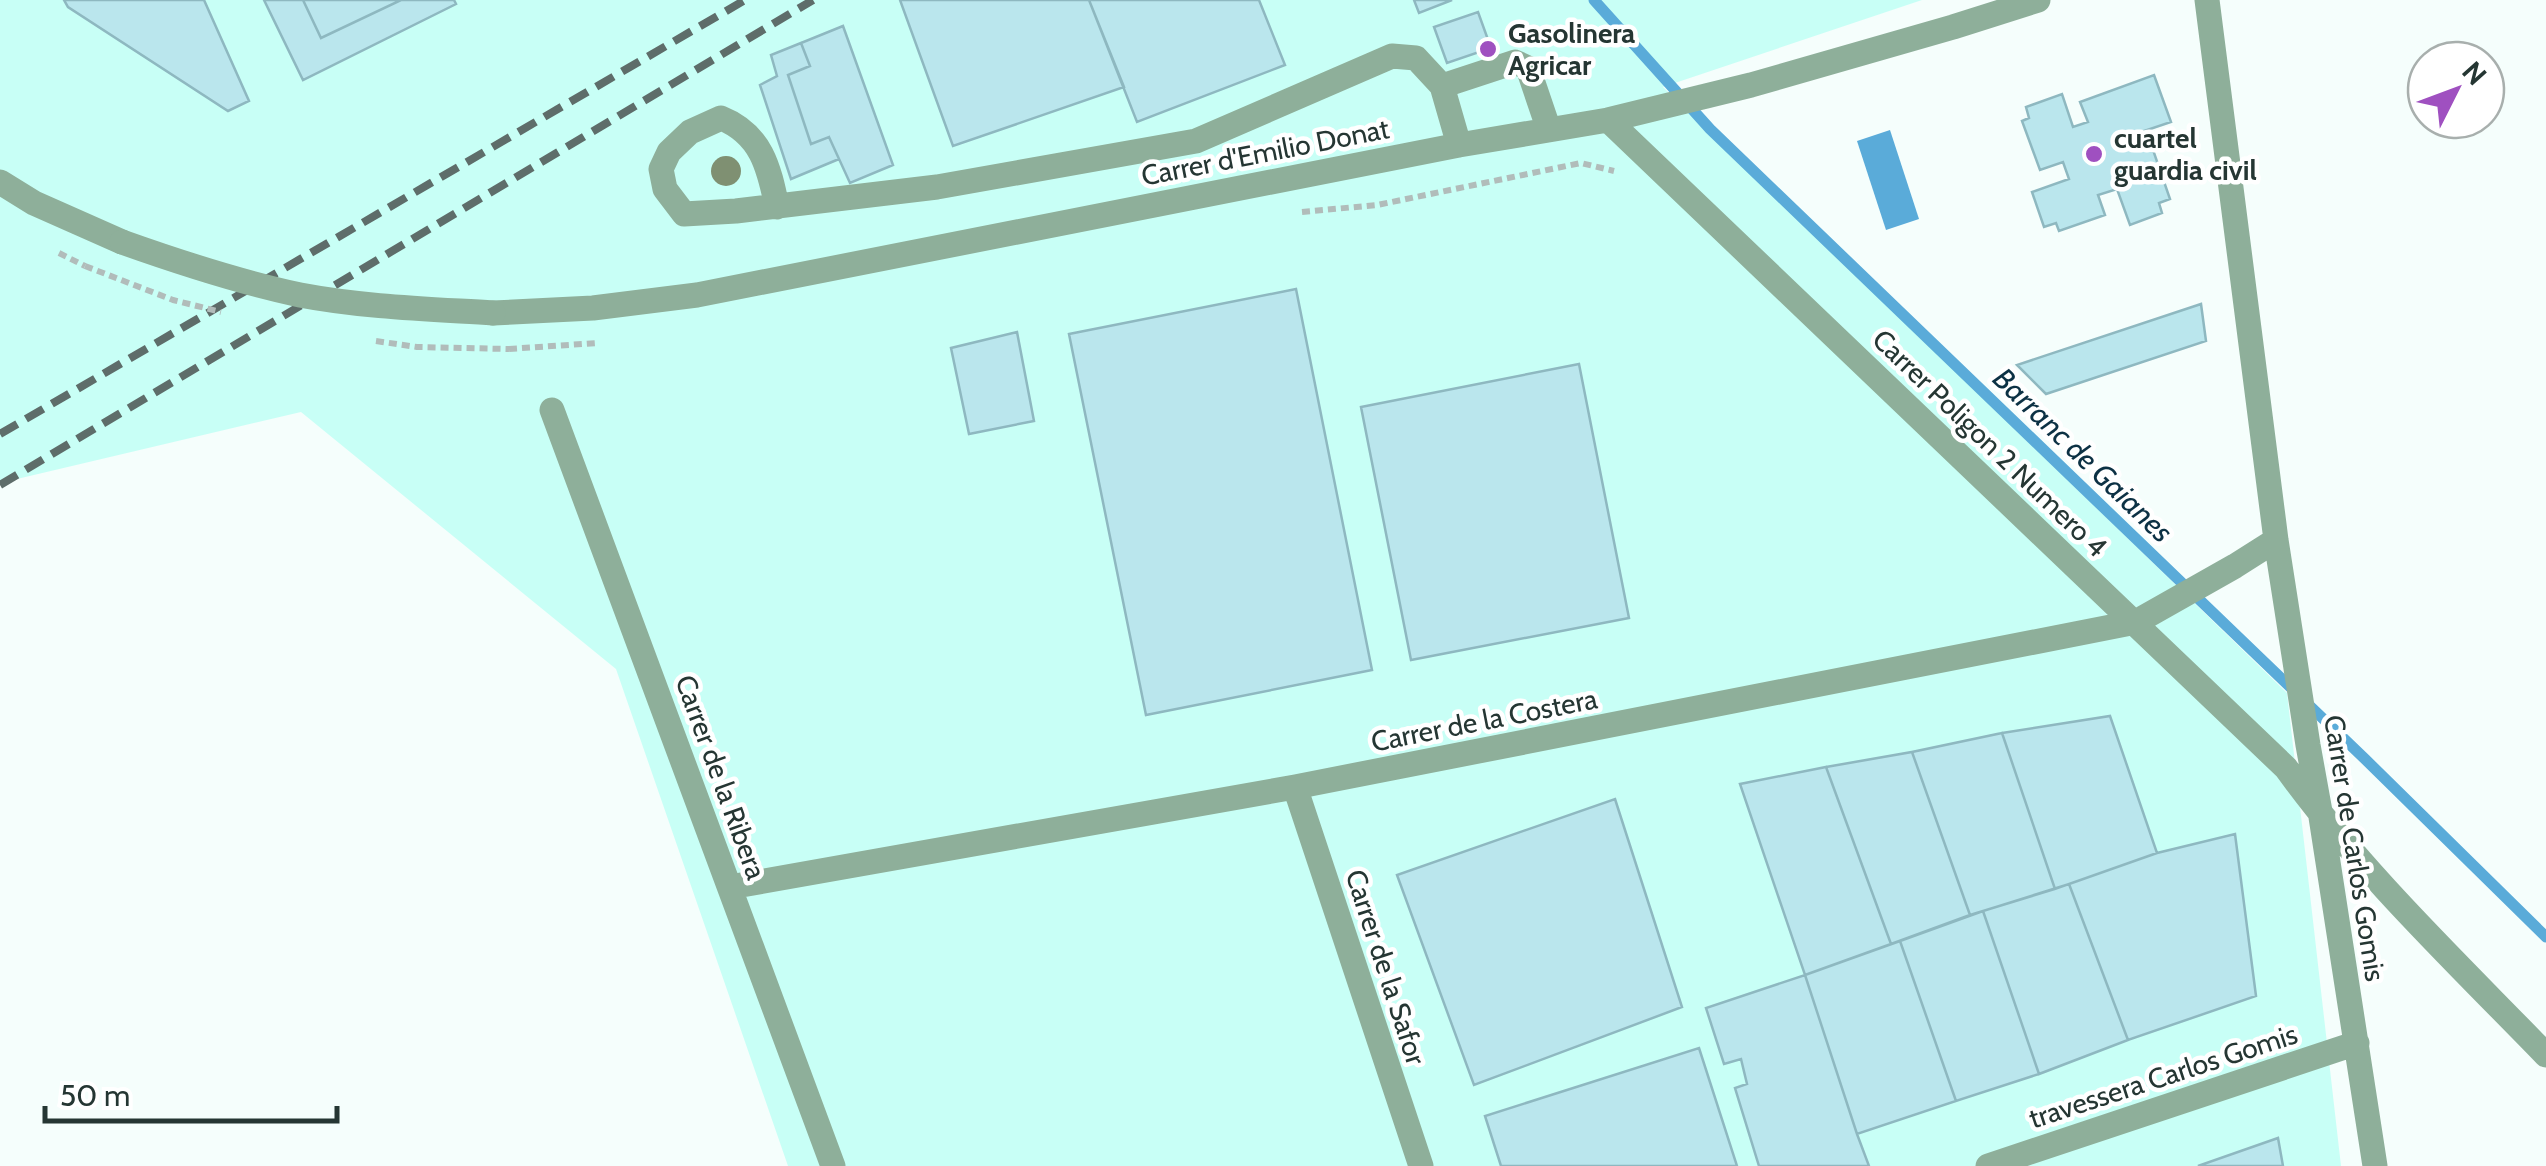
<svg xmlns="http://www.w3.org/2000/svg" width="2546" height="1166" viewBox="0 0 2546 1166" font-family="Cabin,sans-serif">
<rect width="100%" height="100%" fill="#f5fefc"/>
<path fill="#c8fff6" d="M0 0H1922L1663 87 2287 693 2341 1166H788L616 669 301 412 0 483Z"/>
<path fill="#5aabd9" d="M1890 130 1919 219 1886 230 1857 141Z"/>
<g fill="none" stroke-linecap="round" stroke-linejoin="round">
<path stroke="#5aabd9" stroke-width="11" d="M1594 0 1710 129 2365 759 2546 937"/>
</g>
<path fill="#bae6ed" stroke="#8eb8c0" stroke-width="2.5" d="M64 0H204L249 101 228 111 68 7Z
M264 0H303L321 38 401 0H454L456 4 303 80Z
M303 0H401L321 38Z
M900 0H1089L1124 87 953 146Z
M1089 0H1259L1285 65 1137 122Z
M1414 0H1452L1419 13Z
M1478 12 1491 48 1447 63 1434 27Z
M843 26 893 165 850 183 829 137 811 144 788 75 810 66 801 43Z
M801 43 810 66 788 75 811 144 829 137 839 159 791 179 760 85 777 76 771 55Z
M2154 75 2171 122 2138 133 2143 147 2151 144 2170 199 2159 203 2162 213 2130 225 2117 189 2098 195 2105 215 2059 231 2056 223 2044 227 2032 192 2069 179 2063 162 2040 170 2022 121 2029 118 2026 107 2062 94 2073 127 2088 122 2080 102Z
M1296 289 1372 670 1146 715 1069 334Z
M2201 304 2206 341 2046 394 2017 365Z
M1017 332 1034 421 969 434 951 348Z
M1579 364 1629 618 1411 660 1361 407Z
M2110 716 2157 853 2055 889 2002 733Z
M2002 733 2055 889 1970 915 1912 752Z
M1912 752 1970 915 1891 944 1826 767Z
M1826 767 1891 944 1805 975 1740 784Z
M1615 799 1682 1007 1474 1085 1397 875Z
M2235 834 2256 996 2128 1040 2069 884 2157 853Z
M2069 884 2128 1040 2039 1074 1983 911Z
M1983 911 2039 1074 1956 1101 1900 941Z
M1900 941 1956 1101 1857 1134 1805 975Z
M1805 975 1857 1134 1869 1166H1759L1735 1088 1747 1084 1741 1059 1724 1064 1706 1008Z
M1699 1048 1737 1166H1501L1485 1116Z
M2278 1138 2283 1166H2198Z"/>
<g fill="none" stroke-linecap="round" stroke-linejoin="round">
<path stroke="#b1bcba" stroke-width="6" stroke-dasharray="8 5" stroke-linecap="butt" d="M1302 212 1377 205 1581 163 1614 171
M59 253 85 266
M509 349 597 343"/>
<path stroke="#8eaf9a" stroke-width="25" d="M2207 0 2276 540 2308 745 2321 817 2375 1166
M1442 86 1515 62 1528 68 1549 130
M1608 120 2286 768C2362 873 2456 962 2546 1055
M0 182 34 203 122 242
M777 207C769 167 761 134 721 118L690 132 669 152 661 169 665 189 684 214 736 211 937 187 1196 141 1392 56 1416 58 1442 86 1459 145
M493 313 593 308 697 295 1459 145 1608 120 1751 85 1953 27 2038 0
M552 410 833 1166
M1295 787 1421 1166
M730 887 1295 787 2136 622 2235 566 2276 540
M1988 1166 2357 1043"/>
<path stroke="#5e6d6a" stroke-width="8" stroke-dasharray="20 10" stroke-linecap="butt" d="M0 434 745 0
M0 485 813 0"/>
<path stroke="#b1bcba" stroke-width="6" stroke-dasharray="8 5" stroke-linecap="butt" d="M85 266 173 300 221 312
M376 341 417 347 509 349"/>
<path stroke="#8eaf9a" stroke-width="25" d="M122 242C181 263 239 282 300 295 363 307 429 309 493 313"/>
</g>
<circle fill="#7f9072" cx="726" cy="171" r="15"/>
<g fill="#9f50c0" stroke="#fff" stroke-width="4">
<circle cx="1488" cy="49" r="10"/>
<circle cx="2094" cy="154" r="10"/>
</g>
<g text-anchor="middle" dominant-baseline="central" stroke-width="9" stroke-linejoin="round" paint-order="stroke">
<g font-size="28" font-weight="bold" fill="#253633" stroke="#fff" text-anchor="start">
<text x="1508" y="33">Gasolinera<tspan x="1508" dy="32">Agricar</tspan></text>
<text x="2114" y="138">cuartel<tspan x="2114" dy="32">guardia civil</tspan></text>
</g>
<g font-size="28" fill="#253633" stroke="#fff">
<text transform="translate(1265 152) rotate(-11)">Carrer d'Emilio Donat</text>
<text transform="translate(1990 443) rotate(44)">Carrer Poligon 2 Numero 4</text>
<text transform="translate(1484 720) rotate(-11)">Carrer de la Costera</text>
<text transform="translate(721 777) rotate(70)">Carrer de la Ribera</text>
<text transform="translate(2355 848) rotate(81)">Carrer de Carlos Gomis</text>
<text transform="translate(1386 967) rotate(72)">Carrer de la Safor</text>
<text transform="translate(2163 1076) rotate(-18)">travessera Carlos Gomis</text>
</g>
<g font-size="30" font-style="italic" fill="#0c3144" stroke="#fff">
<text transform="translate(2083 455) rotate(44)">Barranc de Gaianes</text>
</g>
</g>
<g transform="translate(2456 90) rotate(48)"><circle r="48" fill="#ffffff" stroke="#a8afad" stroke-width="2.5"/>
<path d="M0-8L18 38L0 25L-18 38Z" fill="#9f50c0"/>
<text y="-15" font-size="28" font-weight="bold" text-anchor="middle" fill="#253633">N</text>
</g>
<path d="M45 1106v15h292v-15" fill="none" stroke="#253633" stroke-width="5"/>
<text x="60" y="1106" font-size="30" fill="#253633" stroke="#ffffff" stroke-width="8" paint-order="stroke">50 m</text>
</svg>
